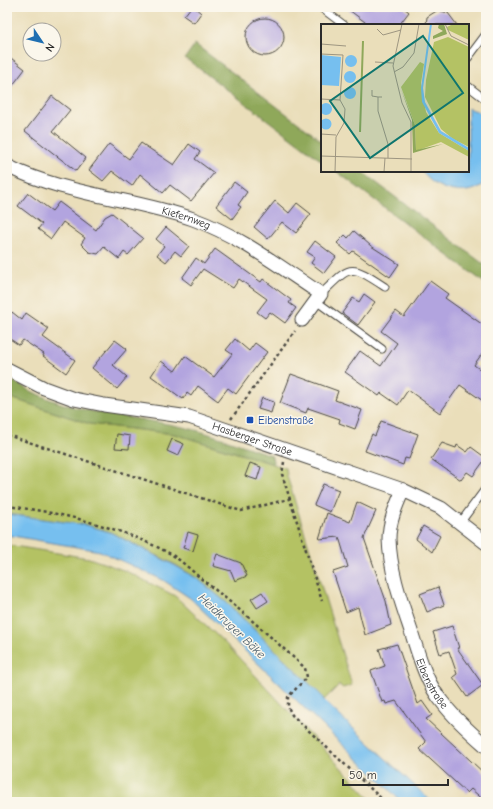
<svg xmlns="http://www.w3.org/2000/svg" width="493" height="809" viewBox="0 0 493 809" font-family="'Comic Neue',sans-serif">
<rect width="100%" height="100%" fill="#fbf7ec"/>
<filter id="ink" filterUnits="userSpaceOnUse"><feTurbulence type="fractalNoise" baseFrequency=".025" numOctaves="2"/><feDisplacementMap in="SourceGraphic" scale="8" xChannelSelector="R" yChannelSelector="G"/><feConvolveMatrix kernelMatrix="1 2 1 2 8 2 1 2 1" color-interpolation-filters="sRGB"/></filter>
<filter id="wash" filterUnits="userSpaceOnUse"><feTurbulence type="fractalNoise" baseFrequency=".012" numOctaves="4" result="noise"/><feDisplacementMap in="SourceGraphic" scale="16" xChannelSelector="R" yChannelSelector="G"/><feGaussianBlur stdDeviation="0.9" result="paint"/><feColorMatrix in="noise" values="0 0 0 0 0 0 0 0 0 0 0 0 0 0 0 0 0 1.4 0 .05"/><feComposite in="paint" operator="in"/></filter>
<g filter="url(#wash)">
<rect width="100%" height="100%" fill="#eadeba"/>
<path fill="#b4c264" stroke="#707648" d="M7 394 11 398 90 424 175 434 286 468 287 476 352 685 343 688 339 685 323 701 322 696 227 603 198 579 176 565 110 532 86 525 7 514Z
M7 545 89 558 126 571 175 596 227 645 373 802H7Z"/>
<path fill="#8fa85a" stroke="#5d6a42" d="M195 44 322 141V161L185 58Z
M336 171H361L486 266V284Z
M7 377C63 415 115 413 178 426 209 432 240 445 271 455L274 464 175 434 90 424 11 398 7 394Z"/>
<path fill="#76bfef" stroke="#50758d" d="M468 108 479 112 486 117V181C469 200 434 191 422 171H468Z
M7 514 86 525 110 532 176 566 198 579 227 603 322 696 324 701 432 802H402L190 598 163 580 100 551 7 535Z"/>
<g id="blocks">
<path fill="#b2a4df" d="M191 7H194L201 13 194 23 184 16Z
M345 7H403L409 12 399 25H369Z
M438 10 448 13 457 25H426L427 17Z
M246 37a19 19 0 1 1 38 0a19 19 0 1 1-38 0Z
M7 55 25 69 7 93Z
M52 96 70 110 53 131 86 158 76 171 25 131Z
M141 143 174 165 189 144 200 152 195 159 214 173 191 201 170 185 163 193 140 174 132 186 112 171 103 181 89 170 109 144 129 159Z
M234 182 247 192 238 205 241 207 232 219 216 206Z
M28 193 52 211 59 202 96 230 105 217 112 213 143 238 128 255 124 252 119 259 104 247 98 254 89 252 81 244 85 238 63 222 51 239 38 229 42 224 18 206Z
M275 201 289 213 297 203 311 214 296 233 282 222 268 239 254 227Z
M166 227 189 246 181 256 175 251 166 262 157 255 164 246 156 239Z
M354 231 371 246 399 264 390 277 353 251 350 254 337 243 345 235 348 238Z
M315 241 336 257 324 273 311 263 315 257 307 252Z
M215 249 261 282 263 279 291 300 289 303 296 308 285 323 270 312 265 318 257 312 267 299 239 279 233 288 203 269 191 285 182 278 196 258 204 264Z
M430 281 448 294 445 298 486 327V348L474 365 486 374V403L460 385 440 413 408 390 398 405 381 393 379 396 345 372 360 351 381 366 397 343 381 331 396 311 404 317Z
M364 294 375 302 358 325 342 313 353 298 359 302Z
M12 312 22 320 26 313 49 329 43 337 75 360 66 373 43 356 44 354 23 340 19 345 7 337V320Z
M235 339 249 351 255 343 267 352 236 394 228 388 218 401 198 386 191 396 187 393 183 399 151 376 161 361 175 371 185 356 214 377 232 354 226 350Z
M115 340 127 349 113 365 127 377 117 389 92 368Z
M291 374 338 391 335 400 362 410 355 429 339 423 340 419 308 408 306 413 280 403Z
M262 398 274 402 271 413 258 409Z
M381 421 418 434 409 459 405 458 403 465 365 451 372 434 375 436Z
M117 434 130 436 129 449 115 448Z
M172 439 184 444 178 456 167 451Z
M442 443 456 448 457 445 467 452 471 447 486 458 473 476 467 472 461 480 431 459Z
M250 463 261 467 257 480 245 476Z
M323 484 339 490 330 512 314 505Z
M357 502 376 511 364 538 386 601 391 625 365 635 358 607 346 612 333 572 348 567 339 537 319 539 327 513 350 522Z
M423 526 440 536 432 552 416 539Z
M188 532 198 535 193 551 183 548Z
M217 554 241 563 247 576 235 581 231 571 213 566Z
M438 587 444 605 427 612 420 594Z
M262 592 268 601 257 608 251 599Z
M452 626 459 648H457L483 685 467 697 453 677 457 674 449 651 440 654 433 632Z
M397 644 418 704 422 701 432 715 426 719 486 775V802L471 789 467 793 419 749 426 742 396 701 386 704 385 701 382 702 371 671 385 666 379 649Z"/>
</g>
</g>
<g filter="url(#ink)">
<use href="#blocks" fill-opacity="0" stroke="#484640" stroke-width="1"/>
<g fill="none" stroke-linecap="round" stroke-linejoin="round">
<g stroke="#484640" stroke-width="9">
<path id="service" d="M320 7 344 25
M468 58 486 34
M468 86 486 100
M321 294C352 265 348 263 385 287
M316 301 382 349
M460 523 486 488"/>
</g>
<g stroke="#484640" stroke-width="15">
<g id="minor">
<path id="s1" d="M7 166C65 195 133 198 193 219 240 236 280 267 321 294L302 320"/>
<path id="s2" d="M7 369 44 388 74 399 104 405 189 417 403 490 441 508 486 543"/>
<path id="s3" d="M403 490C396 506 389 522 389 539 390 571 401 601 411 631 419 656 426 683 443 703 455 719 471 733 486 746"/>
</g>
</g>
<path stroke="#484640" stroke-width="2.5" stroke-dasharray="3 3" stroke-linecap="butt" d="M231 419 295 331
M7 435 241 511 289 499
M284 462 282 474 322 601
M7 506C64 513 117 526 169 553 181 560 193 572 204 581 239 608 272 638 305 668L307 677 288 697V707L292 715 385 802"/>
<use href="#service" stroke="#fff" stroke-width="7"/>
<use href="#minor" stroke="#fff" stroke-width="13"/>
</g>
</g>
<rect fill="#1a4fb4" stroke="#fbf7ec" stroke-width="1.5" x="246" y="416" width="8" height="8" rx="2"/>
<g text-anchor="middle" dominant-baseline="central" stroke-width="3" stroke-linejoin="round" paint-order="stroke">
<g font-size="11" fill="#2b2b2b" stroke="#fbf7ec">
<text stroke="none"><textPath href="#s1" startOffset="187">Kiefernweg</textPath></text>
<text stroke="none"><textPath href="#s2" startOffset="257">Hasberger Straße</textPath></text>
<text stroke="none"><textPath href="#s3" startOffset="203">Eibenstraße</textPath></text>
</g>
<g font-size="11" fill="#164399" stroke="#fbf7ec" text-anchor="start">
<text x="258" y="420">Eibenstraße</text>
</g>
<g font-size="12" font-style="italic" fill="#425766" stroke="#fbf7ec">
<text transform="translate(232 626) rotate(44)">Heidkruger Bäke</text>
</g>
</g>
<g transform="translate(321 24)">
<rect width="148" height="148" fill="#eadeba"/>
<path d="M132 0H148V16L127 6 126 3ZM127 13 148 23V123L132 115 120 105 104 73 105 56 113 18ZM99 38 103 40 100 59 105 88 118 109 148 127V133L120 118 95 127 94 101 80 63Z" fill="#b4c264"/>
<path d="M118 0H123L126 10 112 15V12L122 7 117 4ZM41 17H43L40 108H38ZM80 65 94 101 95 126 122 120 92 129 91 96Z" fill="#8fa85a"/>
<path d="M109 0H111L102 64 104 78 120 107 148 124V127L118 109 101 78 100 64ZM0 31 20 33 18 62 0 61ZM24 37a6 6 0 1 1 12 0a6 6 0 1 1-12 0ZM23 53a6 6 0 1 1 12 0a6 6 0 1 1-12 0ZM23 69a6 6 0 1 1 12 0a6 6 0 1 1-12 0ZM-1 85a6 6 0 1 1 12 0a6 6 0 1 1-12 0ZM-0.5 100a5.5 5.5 0 1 1 11 0a5.5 5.5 0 1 1-11 0Z" fill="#76bfef"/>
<path fill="none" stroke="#9e9681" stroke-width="1" d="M81 0 72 42 81 79 90 98V148M124 0 130 12 148 21M56 5 62 11 80 6M0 20 25 22M0 30 22 31 19 76M54 38 72 39M73 48 82 43 93 29 98 0M51 66V72L57 73M61 73H57V87L67 120V134M0 75 19 76 24 85 23 99 15 113 14 148M0 110 15 111M0 132 91 135M63 148 64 134"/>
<path fill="#0f766e" fill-opacity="0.15" stroke="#0f766e" stroke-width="2" d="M102 12 142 69 49 134 9 77Z"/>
<rect width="148" height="148" fill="none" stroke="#2b2b2b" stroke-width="2"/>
</g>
<rect width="493" height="809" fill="none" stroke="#fbf7ec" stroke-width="24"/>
<g transform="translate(42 42) rotate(125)"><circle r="19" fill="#fbf7ec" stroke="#a8a59f"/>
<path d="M0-3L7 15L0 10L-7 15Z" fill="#1f6fb2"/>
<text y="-6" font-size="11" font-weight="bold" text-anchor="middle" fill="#2b2b2b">N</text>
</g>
<path d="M343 779v6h105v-6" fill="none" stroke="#2b2b2b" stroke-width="2"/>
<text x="349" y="779" font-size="12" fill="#2b2b2b" stroke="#fbf7ec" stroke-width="3" paint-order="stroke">50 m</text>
</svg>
